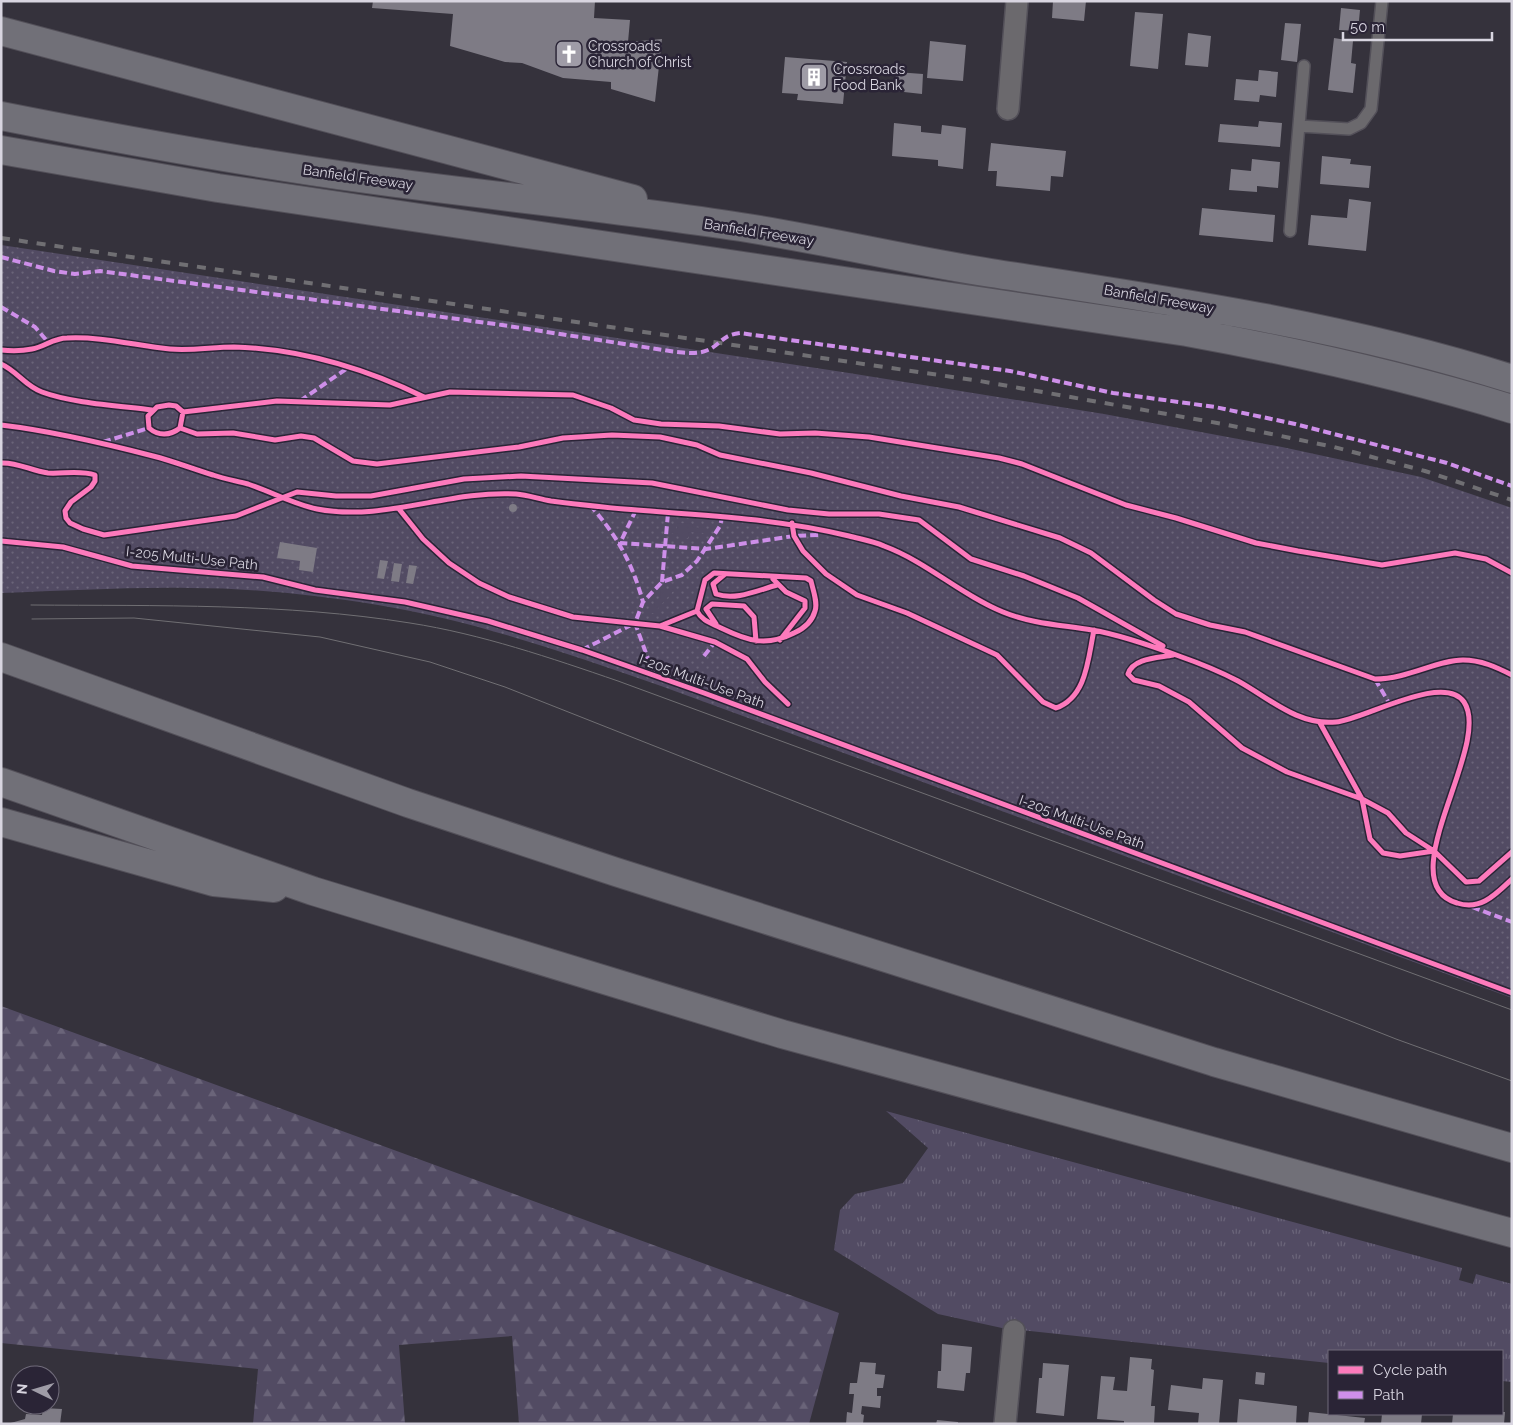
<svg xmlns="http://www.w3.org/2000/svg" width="1513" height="1425" viewBox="0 0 1513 1425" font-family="Raleway,sans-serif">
<defs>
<pattern id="grass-tufts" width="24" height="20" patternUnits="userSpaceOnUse" patternTransform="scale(1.25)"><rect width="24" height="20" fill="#524b63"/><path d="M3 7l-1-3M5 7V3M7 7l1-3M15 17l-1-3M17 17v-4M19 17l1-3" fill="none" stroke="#6a6479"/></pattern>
<pattern id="forest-firs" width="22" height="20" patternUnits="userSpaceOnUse" patternTransform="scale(1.25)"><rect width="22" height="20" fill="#524b63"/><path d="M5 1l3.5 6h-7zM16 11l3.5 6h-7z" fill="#6a6479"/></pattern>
<pattern id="park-dots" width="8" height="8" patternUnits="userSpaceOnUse" patternTransform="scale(1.25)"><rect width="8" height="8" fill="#524b63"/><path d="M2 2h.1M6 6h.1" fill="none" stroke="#6a6479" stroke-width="1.8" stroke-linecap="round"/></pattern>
</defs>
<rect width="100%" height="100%" fill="#35323c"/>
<path fill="url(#grass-tufts)" d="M886 1111 1462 1268 1459 1280 1473 1284 1476 1274 1512 1284V1382L1502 1381V1351H1329V1363L1002 1328 938 1314 834 1250 840 1210 855 1194 903 1183 928 1148Z"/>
<path fill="url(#forest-firs)" d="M1 1006 839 1313 809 1424H519L512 1336 399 1345 405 1424H253L258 1369 1 1343Z"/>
<path fill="url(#park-dots)" d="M1 245 849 373 1104 414 1282 447 1421 477 1512 508V998L661 686C568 654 476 621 378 605 317 595 252 588 190 588 127 587 64 591 1 593Z"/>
<path fill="#524b63" d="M677 523 692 524 693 527 704 528V533L689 532 688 538H679L678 534 667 533 668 529H677Z
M661 589 674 590 654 613H649V607H654L655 599H660Z"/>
<path fill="#7e7b85" d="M373 1H595L594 18 630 20 628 42 662 39 655 102 611 89V82L563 78 522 63 505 62 450 46 453 14 372 8Z
M1053 1H1086L1084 21 1052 18Z
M1341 8 1360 10 1358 31 1339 30Z
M1135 12 1163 14 1158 69 1130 66Z
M1285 23 1301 24 1297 62 1281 60Z
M1188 33 1211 36 1208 67 1185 65Z
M1334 38 1353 41 1351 63 1356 64 1353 93 1328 90Z
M930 41 966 45 963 81 927 78Z
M785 57 847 62 843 104 797 100 798 94 782 93Z
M1259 70 1278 72 1276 97 1260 95 1259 102 1234 100 1236 79 1258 81Z
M896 72 923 74 922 94 895 91Z
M1259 121 1282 123 1280 147 1218 142 1220 124 1258 127Z
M894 123 921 126V132L941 134 942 125 966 128 963 169 938 166V160L892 156Z
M991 143 1066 151 1063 177 1051 176 1050 191 996 186 997 171H988Z
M1322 156 1351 159 1350 164 1371 166 1369 188 1320 184Z
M1252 159 1280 162 1278 188 1257 186V192L1229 190 1231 169 1251 171Z
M1349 199 1371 202 1366 251 1308 245 1311 215 1347 218Z
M1202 208 1275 215 1273 242 1199 235Z
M509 508a4 4 0 1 1 8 0a4 4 0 1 1-8 0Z
M280 542 317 548 313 572 299 570 300 561 277 558Z
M380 560 388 561 384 579 377 578Z
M394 563 402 564 399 582 391 581Z
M409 565 417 566 413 584 406 583Z
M942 1344 972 1347 970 1373H966L964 1391 937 1388 938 1371H941Z
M1130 1357 1152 1359 1151 1369 1154 1370 1151 1406H1155L1154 1424H1124V1421L1097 1419 1101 1376 1115 1377 1113 1390 1127 1391Z
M860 1362 876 1363 875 1374 885 1375 883 1388H877V1396H881L880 1408 862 1406 861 1414 864 1415 863 1424H846L847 1412 852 1413 854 1394H849L850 1383H857Z
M1043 1363 1069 1365 1064 1416 1036 1413 1039 1378H1042Z
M1256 1372 1265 1373 1264 1385 1255 1384Z
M1203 1378 1223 1380 1219 1424H1198L1199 1413 1168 1410 1171 1385 1202 1389Z
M1239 1399 1297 1406 1296 1424H1237Z
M43 1408 62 1409 60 1424H7L25 1419 26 1414 42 1415Z
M1309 1412 1365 1418 1364 1424H1308Z
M1502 1412H1505L1504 1424H1452L1453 1414H1502Z
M1382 1414H1422L1421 1424H1381Z
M937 1420 958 1422V1424H936Z"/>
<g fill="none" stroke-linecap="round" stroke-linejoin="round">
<g stroke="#535059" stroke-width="14">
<path id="service" d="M1299 126 1349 129 1361 123 1371 109 1382 1
M1290 231 1304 66"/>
</g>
<g stroke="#535059" stroke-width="24">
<path id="minor" d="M1008 109 1017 1
M1005 1424 1014 1331"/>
</g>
<g stroke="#535059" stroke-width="30">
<path id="motorway" d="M1 31 633 199
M1 116C122 140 244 162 366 179 491 196 616 208 741 227 825 240 907 260 991 273 1166 300 1343 325 1512 379
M1 150 218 188 1187 332C1297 352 1405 376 1512 409
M1 657 408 803 616 872 1214 1062 1512 1148
M1 782 313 891 782 1034 1512 1233
M1 822 214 882 274 888"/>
</g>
<use href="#service" stroke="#6b696d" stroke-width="11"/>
<use href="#minor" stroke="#6b696d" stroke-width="21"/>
<use href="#motorway" stroke="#717078" stroke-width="28"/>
<path stroke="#706f73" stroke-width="1" d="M31 605C158 606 285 603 410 623 481 634 551 658 618 681L1512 1010
M32 619 134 618 320 637 430 662 505 687 1396 1039 1512 1081"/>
<path stroke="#706f73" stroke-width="4" stroke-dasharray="9 9" stroke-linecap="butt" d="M1 238 980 381 1223 424 1334 447 1425 471 1512 500"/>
<path stroke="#ce8fe9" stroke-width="4" stroke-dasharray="8 4" stroke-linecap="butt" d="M1 257 54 271 75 274 100 271 502 325 676 352C688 353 700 355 712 348 724 340 724 335 740 333L1010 371 1113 393 1215 407 1295 424 1447 463 1512 486
M1 307 35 327 47 341
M300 401 349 367
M103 442 149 428
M590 505C617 536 632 562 643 602
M636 510 620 543 706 549 794 536 819 535
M662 582 668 513
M582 650 633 624
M704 656 715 642
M651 666 694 677
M654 675 635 623 643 602 662 582 682 575 697 561 720 526 722 518
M1375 679 1389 703
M1472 907 1512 922"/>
<g stroke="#2a2436" stroke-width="8">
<path id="cycleway" d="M1 350C11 351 22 351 32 349 44 347 54 338 67 338 100 336 138 346 170 349 191 351 213 347 234 347 302 349 364 368 424 397
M1 364C17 371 25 386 42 392 71 403 121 406 152 410
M169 405 176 406 183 412 180 428C170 436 158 436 149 428L148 416 157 407Z
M183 412 277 401 390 405 450 392 573 395 611 408 634 420 661 424 719 426 780 434 815 433 869 437 999 458 1022 464 1126 505 1176 518 1256 543 1298 551 1382 565 1455 553 1486 559 1512 573
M1 425C52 431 103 443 153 456 173 461 193 469 213 475 225 479 237 481 248 484 272 492 293 504 317 509 384 522 449 490 516 494 528 495 539 499 551 501 575 504 600 507 624 509 699 515 776 518 849 536 860 539 873 541 884 546 927 562 961 595 1003 612 1032 624 1062 625 1092 630 1121 635 1152 646 1179 656 1199 663 1219 671 1238 681 1269 698 1298 726 1336 722 1363 720 1444 672 1464 702 1493 745 1388 883 1457 903 1481 911 1496 894 1512 879
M180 428 197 434 233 433 275 440 301 436 314 438 353 461 377 464 519 447 563 438 612 435 660 437 697 445 720 455 811 473 901 496 959 507 1060 538 1091 553 1154 600 1176 614 1210 625 1245 632 1375 679C1408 679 1437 660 1463 660 1481 660 1496 667 1512 675
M1 463C18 462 31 471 48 473 63 474 80 470 95 475V481L91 487 71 502 65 511 66 518 70 523 83 529 104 535 236 516 297 492 336 496H371L464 479 521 476 652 483 788 510 829 514H879L919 520 971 559 1024 576 1078 598 1163 646
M399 509 423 539 449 563 479 583 509 597 573 617 660 626 715 642 747 659 765 682 788 704
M792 523 794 536 803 551 826 574 857 595 907 613 997 655 1043 702 1056 708C1087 697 1088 658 1094 630
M1 541 63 547 132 566 263 577 315 590 405 602 488 621 582 650 704 693 1512 993
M725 574 713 584 716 594C736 601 758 590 777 585
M773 579 786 592 805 601V608L780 640
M716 624 706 609 712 604 744 606 754 617 756 641
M660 626 697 611 705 580 714 573 806 578 811 581C813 590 818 603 815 611 812 622 803 629 794 633 766 647 748 641 721 628 711 623 702 621 697 611
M1173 655C1158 658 1133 658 1128 674L1134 680 1159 686 1189 702 1242 748 1287 772 1362 799 1388 813 1406 833 1434 851 1466 882 1479 881 1512 852
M1320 723 1362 799 1370 839 1383 853 1400 856 1434 851"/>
</g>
<use href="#cycleway" stroke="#fd7abc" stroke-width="5"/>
</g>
<defs>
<g id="church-square" transform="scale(1.4375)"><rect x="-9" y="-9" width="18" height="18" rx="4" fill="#9f9ca7" stroke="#2a2436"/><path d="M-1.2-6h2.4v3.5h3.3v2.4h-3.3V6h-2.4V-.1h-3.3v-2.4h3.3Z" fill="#fff"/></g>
<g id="building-square" transform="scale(1.4375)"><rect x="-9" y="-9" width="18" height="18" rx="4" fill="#9f9ca7" stroke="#2a2436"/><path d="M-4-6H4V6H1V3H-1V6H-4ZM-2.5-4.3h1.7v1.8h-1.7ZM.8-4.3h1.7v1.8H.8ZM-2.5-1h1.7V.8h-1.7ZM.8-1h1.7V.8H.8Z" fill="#fff"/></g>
</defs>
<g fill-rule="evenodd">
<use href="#church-square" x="569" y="54"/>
<use href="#building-square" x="814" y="77"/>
</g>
<g text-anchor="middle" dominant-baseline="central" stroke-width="5" stroke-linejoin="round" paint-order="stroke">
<g font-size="14" fill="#d8d5e0" stroke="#2a2436" text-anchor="start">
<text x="588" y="46">Crossroads<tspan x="588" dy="16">Church of Christ</tspan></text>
<text x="833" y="69">Crossroads<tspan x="833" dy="16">Food Bank</tspan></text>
</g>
<g font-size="14" fill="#d8d5e0" stroke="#2a2436">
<text transform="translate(358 177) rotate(8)">Banfield Freeway</text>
<text transform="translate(759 232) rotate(9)">Banfield Freeway</text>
<text transform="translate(1159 299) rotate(10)">Banfield Freeway</text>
<text transform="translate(192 558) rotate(6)">I-205 Multi-Use Path</text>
<text transform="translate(702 681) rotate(20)">I-205 Multi-Use Path</text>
<text transform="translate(1082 822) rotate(20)">I-205 Multi-Use Path</text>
</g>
</g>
<rect width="1513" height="1425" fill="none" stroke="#d8d5e0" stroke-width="5"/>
<rect x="1328" y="1350" width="175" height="65" fill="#2a2436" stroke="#706b7a"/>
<rect x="1338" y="1366" width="25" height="8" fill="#fd7abc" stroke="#706b7a"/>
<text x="1373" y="1375" font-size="15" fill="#d8d5e0">Cycle path</text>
<rect x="1338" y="1391" width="25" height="8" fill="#ce8fe9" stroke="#706b7a"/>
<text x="1373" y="1400" font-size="15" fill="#d8d5e0">Path</text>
<g transform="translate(35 1390) rotate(275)"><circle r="24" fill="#2a2436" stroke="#706b7a"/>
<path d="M0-4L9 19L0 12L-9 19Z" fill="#9f9ca7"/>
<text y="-8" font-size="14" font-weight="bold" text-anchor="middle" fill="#d8d5e0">N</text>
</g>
<path d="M1343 32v8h149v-8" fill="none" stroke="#d8d5e0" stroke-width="2.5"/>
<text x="1350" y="32" font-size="15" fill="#d8d5e0" stroke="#2a2436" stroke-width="4" paint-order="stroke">50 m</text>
</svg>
